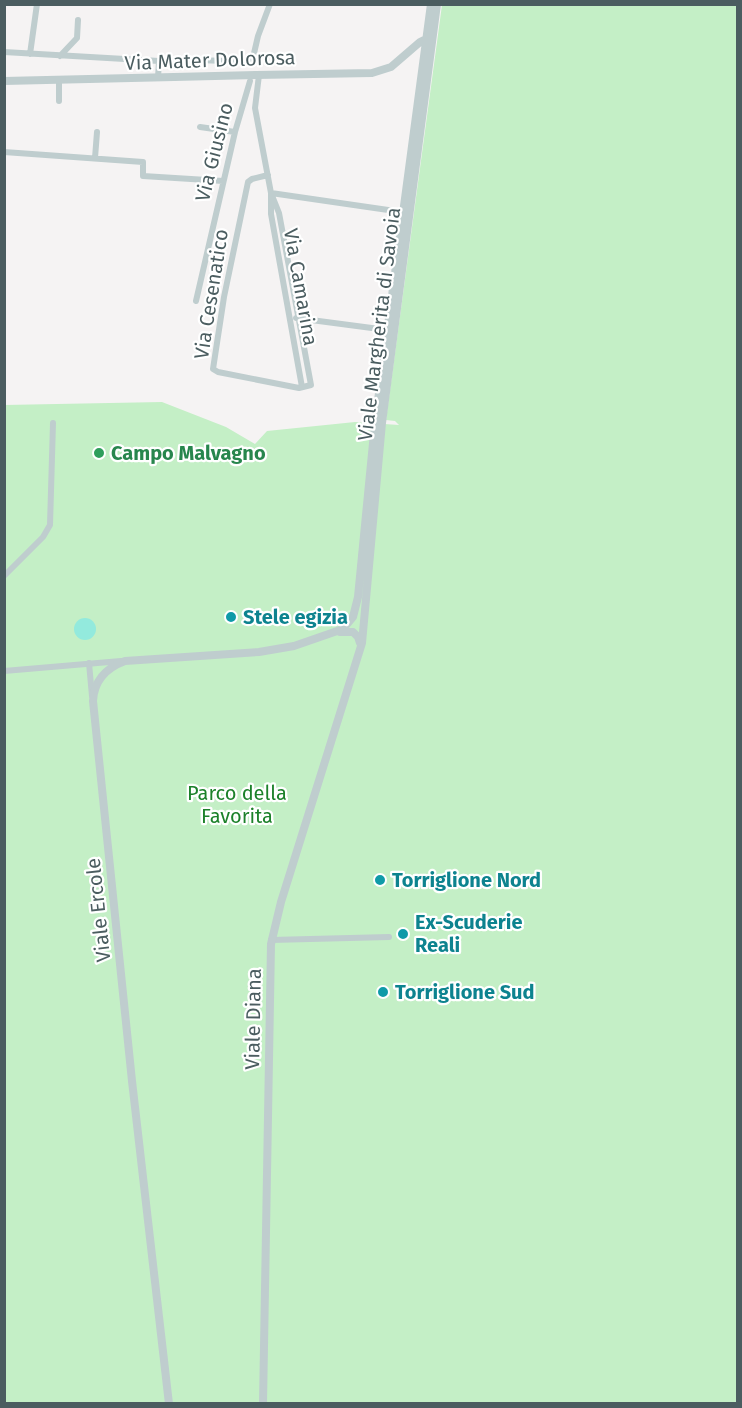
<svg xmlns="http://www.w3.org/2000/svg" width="742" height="1408" viewBox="0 0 742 1408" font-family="'Fira Sans',sans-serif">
<rect width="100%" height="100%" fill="#f5f3f3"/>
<path fill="#c4efc6" d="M442 5H737V1403H5L4 405 162 402 226 427 255 444 267 431 355 422 399 425 395 421 386 420Z"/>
<path fill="#93eadd" d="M74 629a11 11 0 1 1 22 0a11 11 0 1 1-22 0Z"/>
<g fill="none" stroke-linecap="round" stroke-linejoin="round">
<path stroke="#bfcdce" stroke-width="6" d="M4 52 159 61
M30 54 37 4
M60 56 77 38 78 20
M259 75 255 108 271 193V214L302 387
M158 78 159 61 198 60 252 62 258 36 270 4
M59 81V101
M200 127 235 132
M4 152 143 162V176L223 181
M95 158 97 132
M268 175 252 179 248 182 224 297 213 369 218 372 299 388 311 385 279 213 271 193
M271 193 402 212
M196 301 235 132 250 81
M296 318 387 330
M4 576 43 537 50 525 53 423
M89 663 92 696
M4 671 121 661
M271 940 389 937"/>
<path stroke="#bfcdce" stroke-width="8" d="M256 75 372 73 391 67 420 42 428 38
M4 81 174 77
M340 632H353L358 637 360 643
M169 1404 132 1081 93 701C94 681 106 668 125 661L259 652 294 646 343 629 353 617 358 597 375 423 431 4
M263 1404 271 944 281 902 362 643 382 423 437 4"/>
<path stroke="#bfcdce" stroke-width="8" d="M174 77 256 75"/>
</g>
<circle fill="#2e9e5b" stroke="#fff" stroke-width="2" cx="99" cy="453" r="6"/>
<g fill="#0f9aa8" stroke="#fff" stroke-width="2">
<circle cx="231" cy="617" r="6"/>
<circle cx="380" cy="880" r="6"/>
<circle cx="403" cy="934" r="6"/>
<circle cx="383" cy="992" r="6"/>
</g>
<g text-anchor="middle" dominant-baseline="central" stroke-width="4.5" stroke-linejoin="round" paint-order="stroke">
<g font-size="20" fill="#4b5d60" stroke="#fff">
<text transform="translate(210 60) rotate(-2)">Via Mater Dolorosa</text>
<text transform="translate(214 152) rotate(-76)">Via Giusino</text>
<text transform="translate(301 287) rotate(80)">Via Camarina</text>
<text transform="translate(211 294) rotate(-81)">Via Cesenatico</text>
<text transform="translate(379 324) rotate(-83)">Viale Margherita di Savoia</text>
<text transform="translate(98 910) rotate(-96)">Viale Ercole</text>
<text transform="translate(253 1019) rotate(-89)">Viale Diana</text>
</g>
<g font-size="20" font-weight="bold" fill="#27864d" stroke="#fff" text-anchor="start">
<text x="111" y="453">Campo Malvagno</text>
</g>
<g font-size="20" font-weight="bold" fill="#0d838f" stroke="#fff" text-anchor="start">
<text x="243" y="617">Stele egizia</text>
<text x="392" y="880">Torriglione Nord</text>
<text x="415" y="922">Ex-Scuderie<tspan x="415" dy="23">Reali</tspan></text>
<text x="395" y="992">Torriglione Sud</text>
</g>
<g font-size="20" fill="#1c812a" stroke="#fff">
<text x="237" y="793">Parco della<tspan x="237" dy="23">Favorita</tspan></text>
</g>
</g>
<rect width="742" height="1408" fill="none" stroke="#4b5d60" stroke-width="12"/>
</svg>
